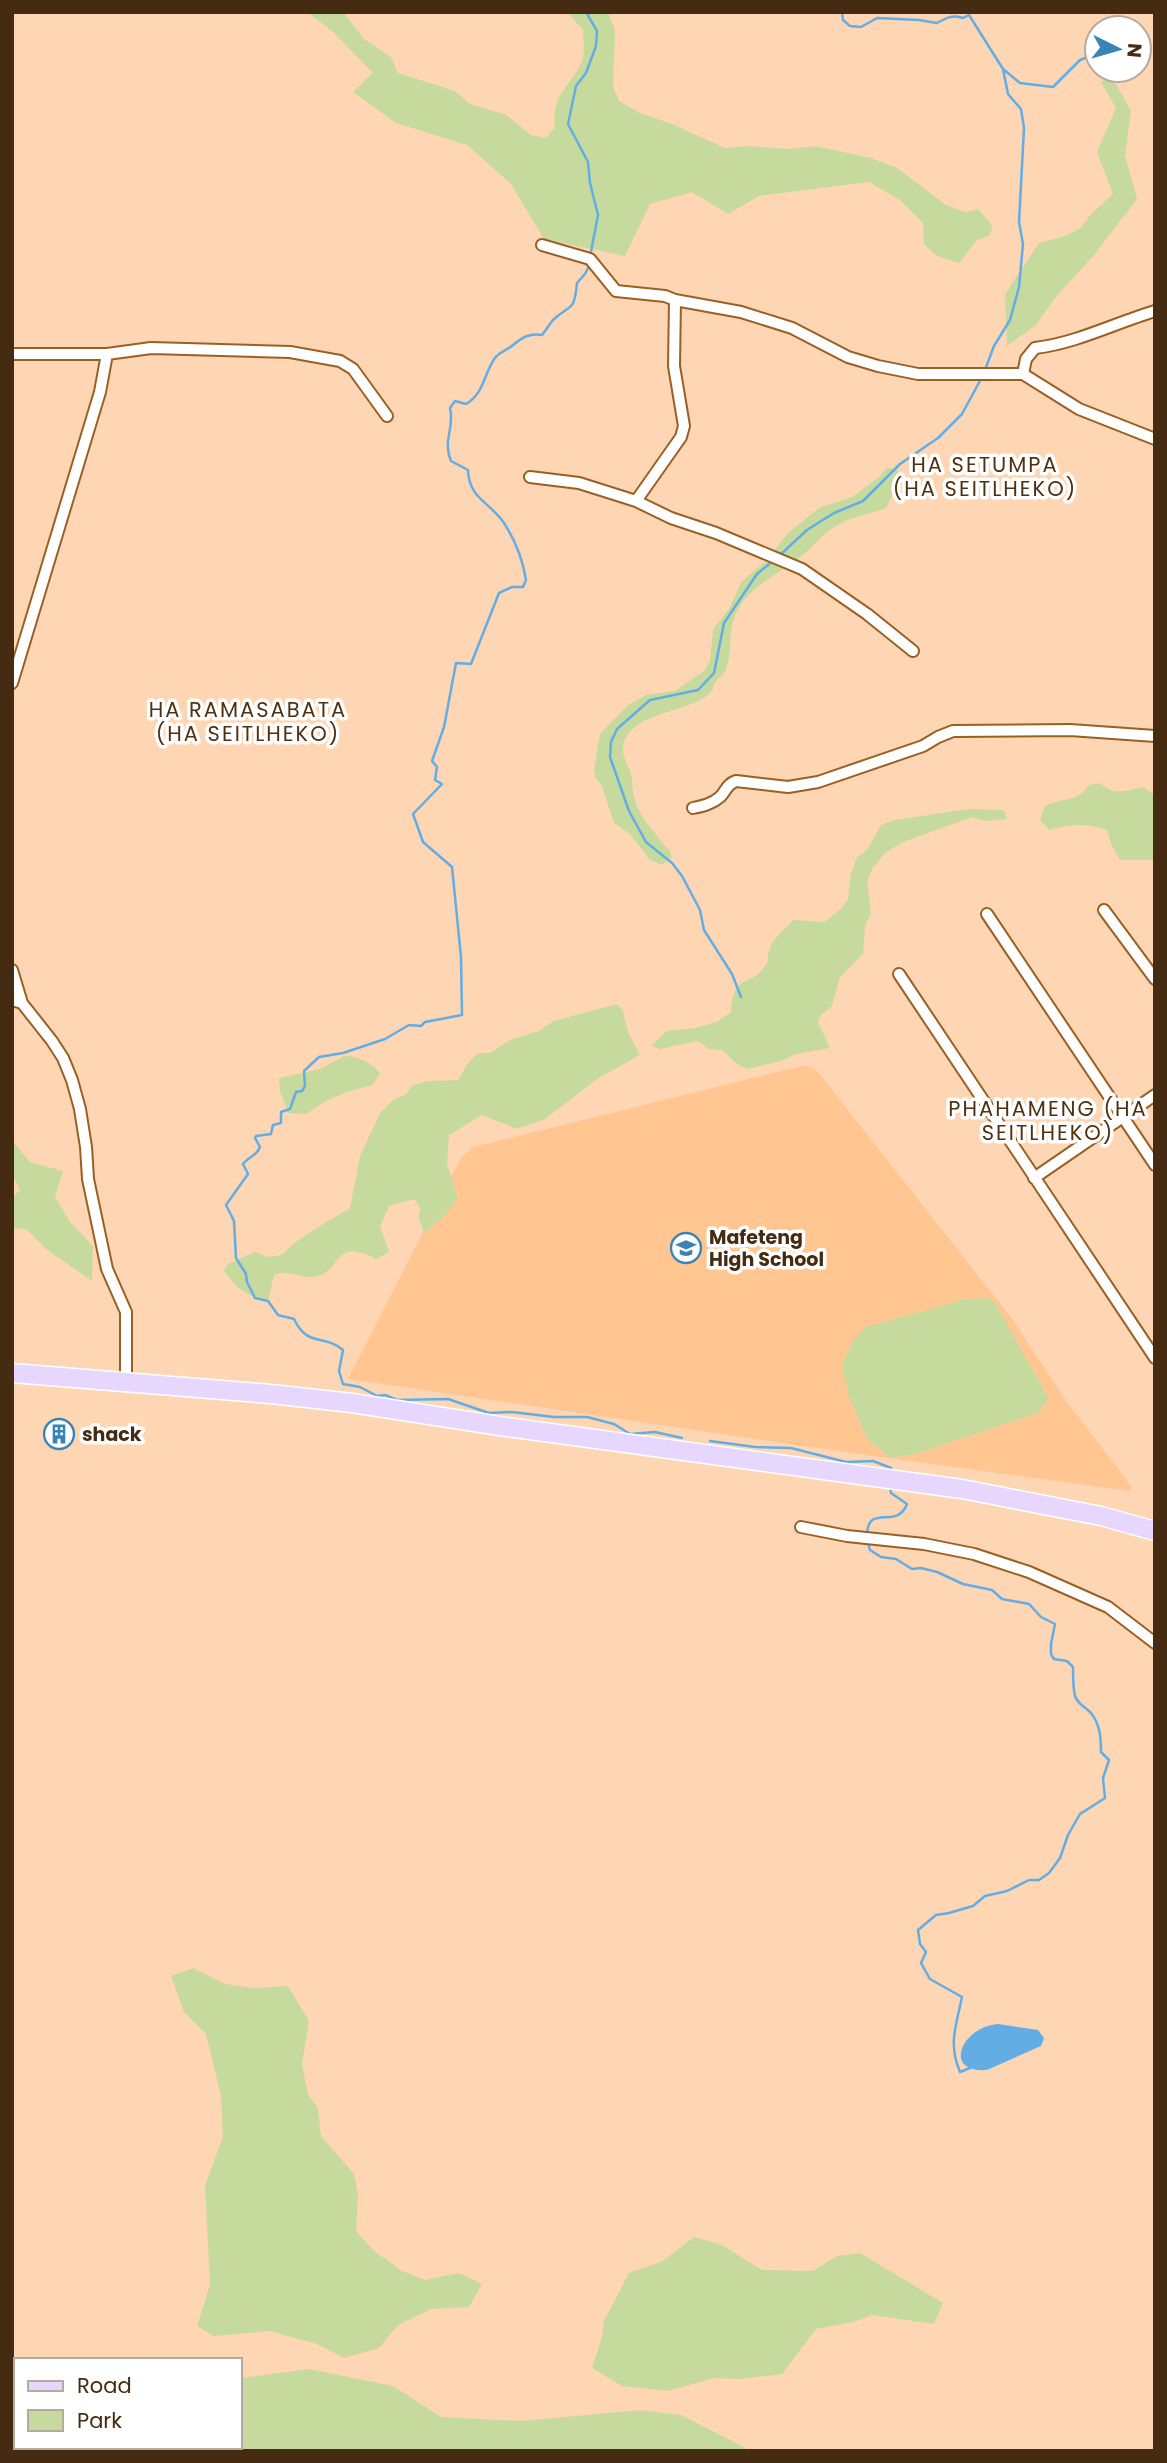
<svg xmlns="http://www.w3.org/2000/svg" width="1167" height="2463" viewBox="0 0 1167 2463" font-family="Poppins,sans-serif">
<rect width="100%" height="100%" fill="#fed6b3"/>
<path fill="#ffc692" d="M806 1065 818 1072 1013 1320 1067 1402 1132 1487 1130 1491 865 1455 348 1379 461 1158 473 1147Z"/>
<path fill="#c6da9e" d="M307 12H343L364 39 391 57 398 73 455 91 470 104 506 115 531 135 546 138 555 127C550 91 576 84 583 57 585 49 583 38 583 30L567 12H608L615 30 613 87 619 101 640 113 672 124 725 148 750 146 788 149 815 146 871 158 897 168 946 205 965 212 978 209 993 226 989 236 977 240 959 263 937 256 924 244 923 223 900 200 869 182 759 196 728 214 692 192 650 204 625 256 544 239 511 184 467 145 396 123 353 92 373 73 332 31Z
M1111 75 1131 111 1125 155 1137 199 1094 255 1055 298 1036 325 1007 346 1005 294 1039 243 1062 237 1081 228 1091 214 1113 194 1097 152 1116 108 1101 82Z
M887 468 895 469 900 473 899 481 886 508C870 514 850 517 836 526 823 533 815 545 804 554 780 574 745 587 734 618 728 635 733 655 725 671 722 676 717 679 715 683 712 688 714 689 710 693 688 714 630 711 623 746 621 758 632 769 632 781 633 805 641 816 655 833 660 839 662 845 669 849L672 857 662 865 650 860 630 834 614 823 602 786 595 777 594 770 600 734 628 705 646 695 675 691 704 671 710 661 713 629 729 609 742 581 765 562 788 533 819 508 852 497 878 478Z
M1100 783C1116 797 1125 790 1143 787L1155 795V860H1120L1112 846 1107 830C1086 823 1071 824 1049 830L1040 820 1045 806C1065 796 1075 804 1089 785Z
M969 809 1004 810 1007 819 986 821 972 817 903 842 885 853 872 869 867 881 871 913 865 926 863 954 840 977 832 1006 821 1015 818 1022 830 1048 796 1054 784 1060 748 1069 737 1064 722 1050 708 1049 698 1041 660 1049 651 1046 666 1031 695 1028 717 1022 731 1012C733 972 750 988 765 966 769 961 767 957 769 951 772 939 785 929 793 920L824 922 840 910 848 899 851 874 857 857 867 850 881 825 895 820Z
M617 1004 623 1011 628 1032 640 1055 597 1079 545 1119 517 1129 482 1115 449 1135 447 1164 458 1199 443 1217 424 1233 418 1215 421 1211 415 1199 389 1206 380 1226 389 1252 376 1259C330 1236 344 1273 313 1277 299 1278 287 1269 274 1275L268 1301C248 1296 235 1289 224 1270L228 1264 255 1252 268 1257 282 1255C299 1236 328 1222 350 1208L360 1156 380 1113 393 1100 406 1094 413 1085 428 1081 458 1080 468 1063 478 1053H490L510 1040 539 1031 554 1021Z
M344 1056C356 1055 373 1063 380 1073L373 1085C348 1091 327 1097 307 1114L288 1113 280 1091 279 1078 320 1069Z
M12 1140 30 1162 63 1171 55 1197 70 1222 93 1246 92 1281 46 1249 26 1229 12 1228V1198L20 1190 12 1174Z
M986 1297 994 1301 1049 1399 1037 1413 915 1454 891 1458 867 1439 849 1396 842 1366 851 1344 865 1327 963 1300Z
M193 1968 225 1984 255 1988 288 1986 309 2021 302 2064 308 2095 318 2108 321 2136 354 2174 358 2194 356 2231 373 2250 402 2271 425 2280 459 2273 482 2284 469 2307 431 2309 398 2325 379 2348 344 2358 317 2344 270 2331 214 2336 197 2326 210 2285 205 2185 223 2137 221 2096 206 2034 184 2012 171 1976Z
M694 2237 722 2245 762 2270 813 2271 837 2256 860 2253 943 2303 934 2324 872 2315 854 2322 816 2329 782 2374 741 2379 714 2378 668 2391 622 2386 592 2368 602 2337 604 2321 629 2273 663 2261Z
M309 2369 393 2386 441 2417 522 2421 640 2410 681 2415 746 2448 743 2451H132L128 2447H240V2378Z"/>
<path fill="#63ade5" d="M998 2024 1038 2030 1044 2038 1041 2046 987 2070C942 2073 961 2027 998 2024Z"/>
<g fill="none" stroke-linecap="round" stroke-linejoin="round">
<path stroke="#63ade5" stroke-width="2.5" d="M586 12 597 31 596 46 586 73 576 86 568 124 588 162 590 183 598 215 590 257
M842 12 843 20 850 26 861 27 877 18 919 20 937 23C946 18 953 14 963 18L969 15 1003 69 1020 83 1053 87 1080 60 1097 53
M590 264 585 274 577 283C574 313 571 303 553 320 549 325 546 330 542 335 529 333 523 337 513 345 508 350 499 352 495 358 484 373 484 394 466 404L455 401 450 408C455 430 442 440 451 461L468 470C469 499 490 502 504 523 515 540 523 561 526 580L523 587H512L499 593 471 664 456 663 444 727 432 761 437 767 435 780 442 784 413 814 423 842 452 867 461 957 462 1015 425 1022 421 1026 409 1025 385 1039 343 1053 319 1057 304 1071 305 1086 302 1091 296 1092 290 1109 281 1112V1123L273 1125 271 1134 256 1136 255 1138 260 1147C257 1156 248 1157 243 1164L248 1174 226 1205 234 1221 236 1258 246 1274 247 1282 255 1298 268 1301 278 1315 294 1319C308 1348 322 1333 343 1350L339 1371 343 1384 360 1387 377 1396 385 1395 397 1400 448 1399 489 1413 512 1412 554 1417H587L614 1424 630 1434 655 1432 682 1438
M985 370 994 346 1010 320 1019 287 1023 244 1019 222 1024 128 1021 109 1008 94 1003 69
M779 556 807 530 834 513 863 501 900 464 938 438 962 414 981 379
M741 997 732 974 704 930 700 910 682 876 672 863 646 842 629 811 610 757 611 742 617 729 650 700 698 690 714 673 724 623 757 574 774 560
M710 1441 755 1447 791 1448 846 1462 873 1461 891 1468
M867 1536C867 1502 897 1531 907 1504L891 1493 890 1488
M868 1543 870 1550 881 1557 896 1559 912 1569 921 1568 937 1572 963 1584 992 1590 1002 1599 1029 1604 1041 1617 1055 1624 1051 1644V1654L1054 1659 1067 1661 1073 1667C1073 1676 1073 1688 1075 1696 1078 1705 1086 1707 1091 1713 1100 1724 1101 1738 1101 1752L1109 1760 1103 1778 1105 1798 1080 1814 1068 1835 1060 1858 1049 1873 1039 1880H1029L1007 1891 985 1896 973 1906 949 1913 936 1915 918 1930 920 1944 926 1952 921 1963 930 1979 962 1997C956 2026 948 2044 960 2072L970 2068"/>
<g stroke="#9a6023" stroke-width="14">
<path id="minor" d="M542 245 590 259 616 291 665 296 675 300
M12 354H107L151 348 290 352 340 361 353 369 387 416
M1023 374 1026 359 1035 348C1077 343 1115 323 1155 311
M530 477 579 483 636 501 671 518 716 533 802 569 867 614 913 651
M636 501 681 437 684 426 674 366 675 300 741 312 792 328 848 357 878 366 918 374H1023L1079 409 1155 439
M12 683 100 392 107 354
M693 808C703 806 712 804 720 797 726 791 727 784 736 781L788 787 818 782 923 746 938 737 953 731 1070 730 1155 736
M1104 910 1155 979
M987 914 1155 1165
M12 970 22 1003
M899 974 1155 1358
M12 1000 22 1003 52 1041 63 1058 72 1080 80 1109 86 1147 88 1179 107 1269 126 1312V1381
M1034 1178 1155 1095
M801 1527 847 1536 924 1544 974 1554 1029 1572 1108 1607 1155 1643"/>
</g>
<g stroke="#fff" stroke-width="21">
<path id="primary" d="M12 1373 271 1394 352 1403 500 1426 962 1489 1101 1516 1155 1531"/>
</g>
<use href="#minor" stroke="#fff" stroke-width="10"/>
<use href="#primary" stroke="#e7d7fe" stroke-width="18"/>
</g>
<defs>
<g id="school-ring" transform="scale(1.575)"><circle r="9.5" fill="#fff" stroke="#3a83b7" stroke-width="1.5"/><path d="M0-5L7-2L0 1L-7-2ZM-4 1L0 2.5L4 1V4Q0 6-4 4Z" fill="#3a83b7"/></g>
<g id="building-ring" transform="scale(1.575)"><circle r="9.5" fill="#fff" stroke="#3a83b7" stroke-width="1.5"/><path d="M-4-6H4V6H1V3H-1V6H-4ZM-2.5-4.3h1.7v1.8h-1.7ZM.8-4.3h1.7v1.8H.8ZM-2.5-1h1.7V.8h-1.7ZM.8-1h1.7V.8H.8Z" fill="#3a83b7"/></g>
</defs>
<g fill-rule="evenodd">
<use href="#school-ring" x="686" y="1248"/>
<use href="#building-ring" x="59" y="1434"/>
</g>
<g text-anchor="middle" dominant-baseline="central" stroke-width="7" stroke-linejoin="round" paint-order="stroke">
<g font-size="19" font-weight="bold" fill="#442b12" stroke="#fff" text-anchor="start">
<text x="709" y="1237">Mafeteng<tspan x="709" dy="22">High School</tspan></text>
<text x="82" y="1434">shack</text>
</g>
<g font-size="21" letter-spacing="2" fill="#4f3010" stroke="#fff">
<text x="985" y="464">HA SETUMPA<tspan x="985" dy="24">(HA SEITLHEKO)</tspan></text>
<text x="248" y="709">HA RAMASABATA<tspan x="248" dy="24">(HA SEITLHEKO)</tspan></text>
<text x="1048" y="1108">PHAHAMENG (HA<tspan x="1048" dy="24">SEITLHEKO)</tspan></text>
</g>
</g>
<rect width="1167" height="2463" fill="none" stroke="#442b12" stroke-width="28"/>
<rect x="14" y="2358" width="228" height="91" fill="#ffffff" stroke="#b4aaa0" stroke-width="2"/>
<rect x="28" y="2381" width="35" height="10" fill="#e7d7fe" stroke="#b4aaa0" stroke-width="2"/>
<text x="77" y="2393" font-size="21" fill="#442b12">Road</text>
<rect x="28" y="2410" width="35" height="21" fill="#c6da9e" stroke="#b4aaa0" stroke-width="2"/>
<text x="77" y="2428" font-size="21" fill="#442b12">Park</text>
<g transform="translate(1118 49) rotate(95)"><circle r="33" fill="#ffffff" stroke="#b4aaa0" stroke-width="2"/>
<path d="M0-5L12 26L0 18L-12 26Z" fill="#3a83b7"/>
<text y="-10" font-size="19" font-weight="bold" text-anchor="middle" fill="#442b12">N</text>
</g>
</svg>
